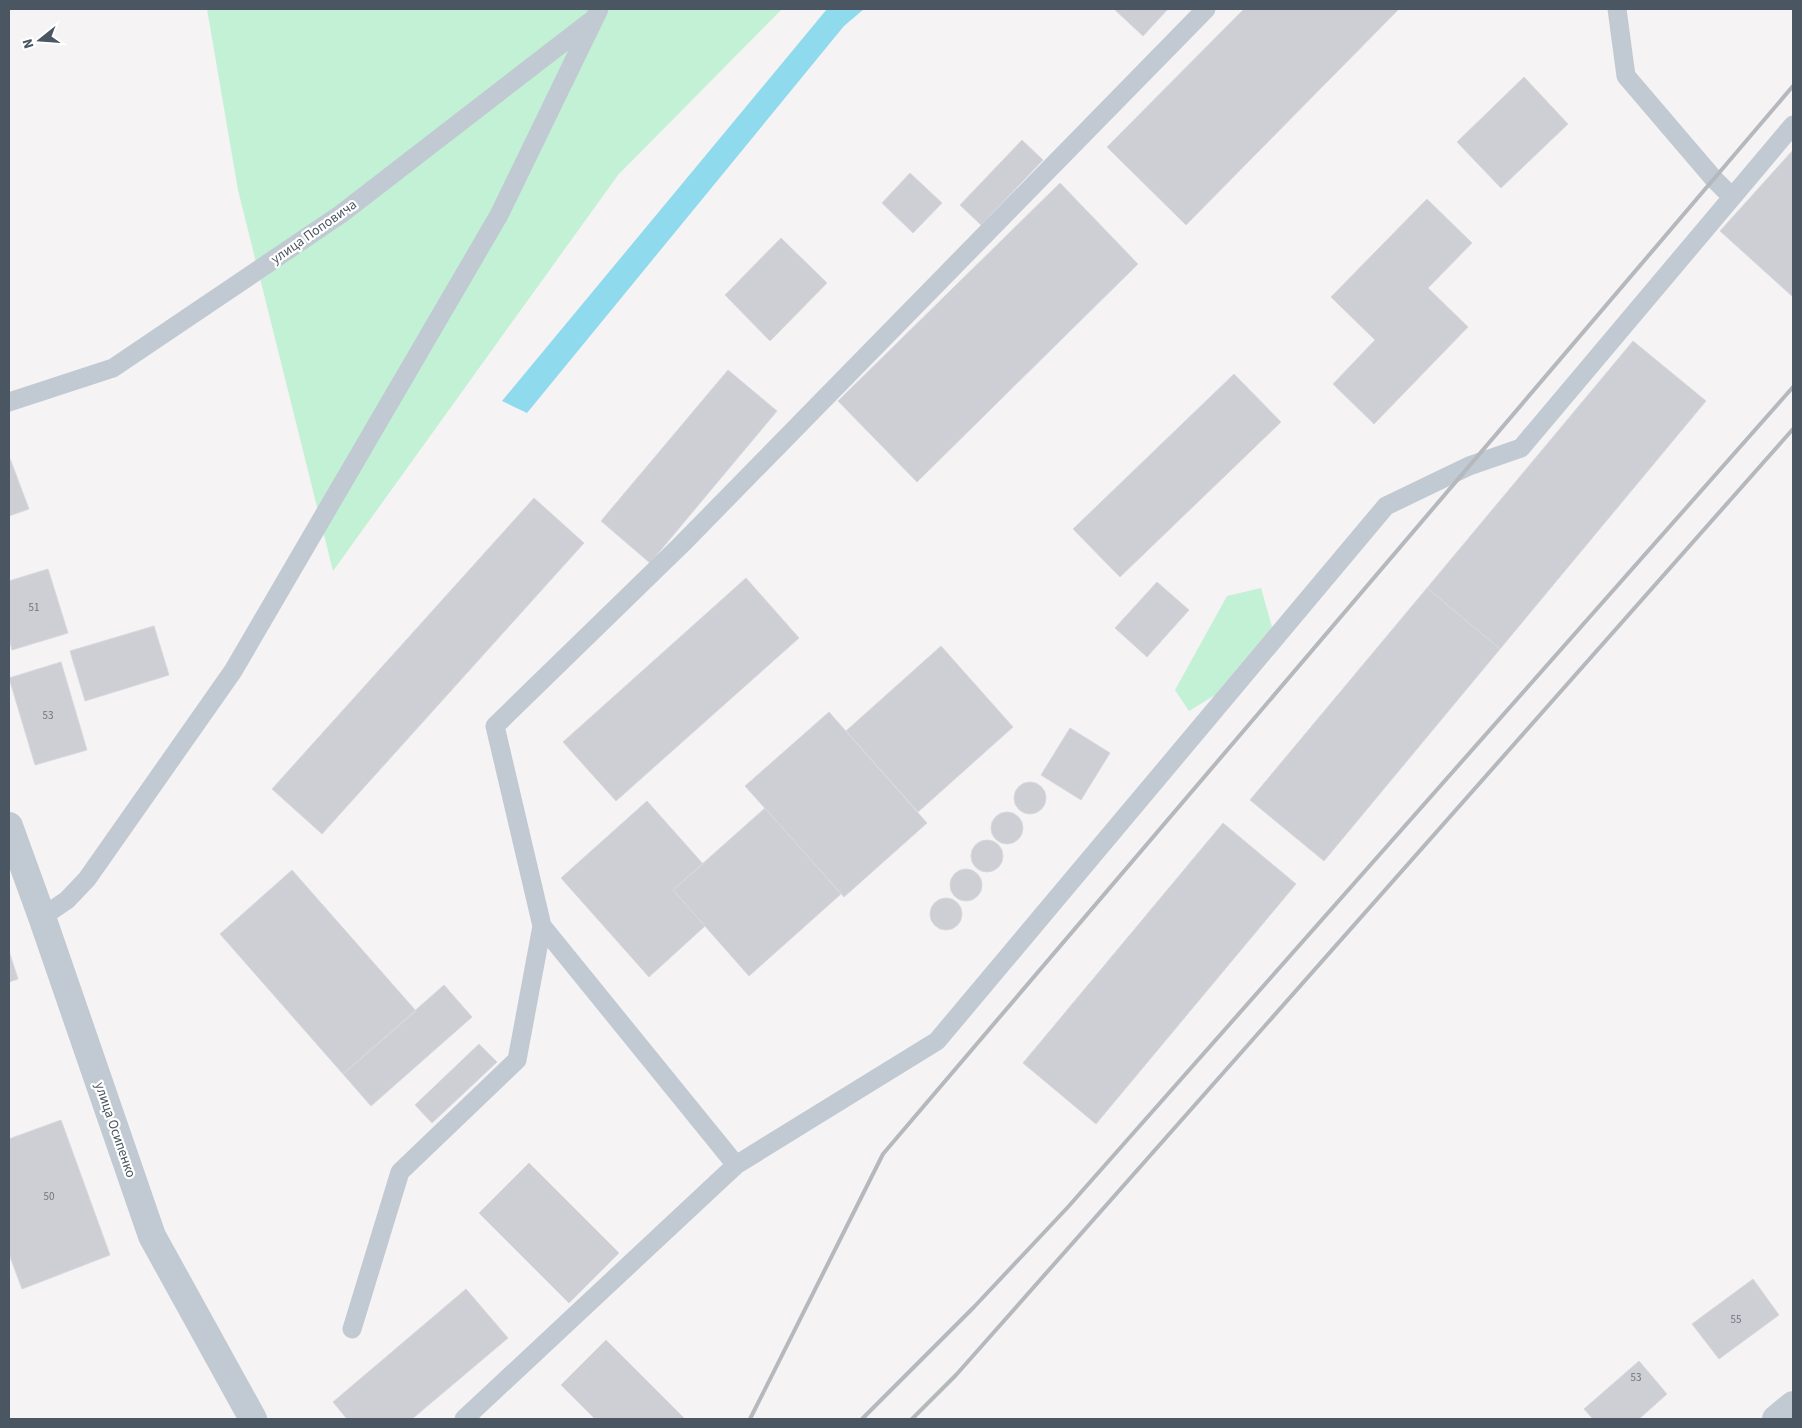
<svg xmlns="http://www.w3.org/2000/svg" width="1802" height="1428" viewBox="0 0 1802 1428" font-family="'Source Sans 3',sans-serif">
<rect width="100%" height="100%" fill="#f5f3f3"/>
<path fill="#c3f1d5" d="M207 9H782L618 175 333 571 238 190Z
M1261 588 1272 627 1215 695 1189 711 1175 690 1227 596Z"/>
<path fill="#90daee" d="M827 9H864L844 26 527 413 502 401Z"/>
<path fill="#cdcfd5" stroke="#d7d9de" d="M1114 9H1168L1143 36Z
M1244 9H1399L1186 225 1107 147Z
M1524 77 1568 124 1501 188 1457 142Z
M1022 140 1043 160 981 225 960 205Z
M1793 150V297L1720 231Z
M910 173 942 203 913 233 882 203Z
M1060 183 1138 264 917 482 838 401Z
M1427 199 1472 243 1428 288 1468 327 1374 424 1333 384 1375 340 1331 297Z
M781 238 827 283 770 341 725 295Z
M1633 341 1706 401 1500 649 1427 588Z
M728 370 777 411 650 563 601 521Z
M1234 374 1281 422 1120 577 1073 529Z
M9 456 29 509 9 516Z
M534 498 584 543 322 834 272 789Z
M48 569 68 633 12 650 9 638V581Z
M746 578 799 638 616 801 563 742Z
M1157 582 1189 610 1147 657 1115 628Z
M1427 588 1500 649 1324 861 1250 800Z
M154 626 169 675 85 701 70 651Z
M941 646 1013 727 918 812 846 731Z
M61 662 87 750 35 765 9 678Z
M829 712 927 823 844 897 745 786Z
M1070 728 1110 753 1081 800 1041 775Z
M1014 798a16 16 0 1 1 32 0a16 16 0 1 1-32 0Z
M647 801 703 864 673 890 705 926 649 977 561 878Z
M765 808 841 894 749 976 673 890Z
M991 828a16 16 0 1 1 32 0a16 16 0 1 1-32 0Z
M1223 823 1296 884 1096 1124 1023 1063Z
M971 856a16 16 0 1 1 32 0a16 16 0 1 1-32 0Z
M950 885a16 16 0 1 1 32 0a16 16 0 1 1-32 0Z
M292 870 416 1011 343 1074 220 934Z
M930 914a16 16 0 1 1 32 0a16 16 0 1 1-32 0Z
M9 951 18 979 9 982Z
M444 985 472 1017 371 1106 343 1074Z
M479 1044 497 1062 432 1123 415 1105Z
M61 1120 110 1255 22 1289 9 1254V1139Z
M529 1163 619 1253 569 1303 479 1213Z
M1753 1279 1779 1315 1719 1359 1692 1324Z
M466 1289 508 1338 412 1419H347L333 1402Z
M606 1340 685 1419H595L561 1385Z
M1639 1361 1667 1394 1639 1419H1593L1584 1409Z"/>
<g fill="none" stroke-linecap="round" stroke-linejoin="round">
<path stroke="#c1cad2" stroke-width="19" d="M1617 9 1626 76 1714 179 1732 197
M9 402 113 368 341 214 591 21
M42 917 67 900 87 879 233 671 499 215 599 9
M736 1165 542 926 495 726 682 544 1206 9
M352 1329 400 1172 517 1060 542 926
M464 1419 736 1165 937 1041 1386 506 1469 466 1521 448 1793 125"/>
<path stroke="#c1cad2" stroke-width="28" d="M9 826 42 917 152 1236 253 1419
M1776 1419 1793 1405"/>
<path stroke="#b5b8bd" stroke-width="4" d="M750 1419 883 1154 1793 86
M862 1419 974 1307 1068 1207 1793 387
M912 1419 956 1375 1793 429"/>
</g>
<g text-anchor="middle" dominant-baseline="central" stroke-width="4.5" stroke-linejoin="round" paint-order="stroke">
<g font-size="11" fill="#6b747e">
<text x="34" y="607">51</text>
<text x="48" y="715">53</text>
<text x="49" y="1196">50</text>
<text x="1736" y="1319">55</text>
<text x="1636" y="1377">53</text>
</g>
<g font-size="14" fill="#4a5661" stroke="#fff">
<text transform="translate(314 232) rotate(-35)">улица Поповича</text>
<text transform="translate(115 1130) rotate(71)">улица Осипенко</text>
</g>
</g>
<rect width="1802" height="1428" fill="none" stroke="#4a5661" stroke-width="20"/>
<g transform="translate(40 40) rotate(253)" stroke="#ffffff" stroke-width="4" paint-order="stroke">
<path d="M0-4L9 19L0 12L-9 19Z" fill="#4a5661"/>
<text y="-8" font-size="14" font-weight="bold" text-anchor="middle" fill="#4a5661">N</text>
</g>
</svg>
